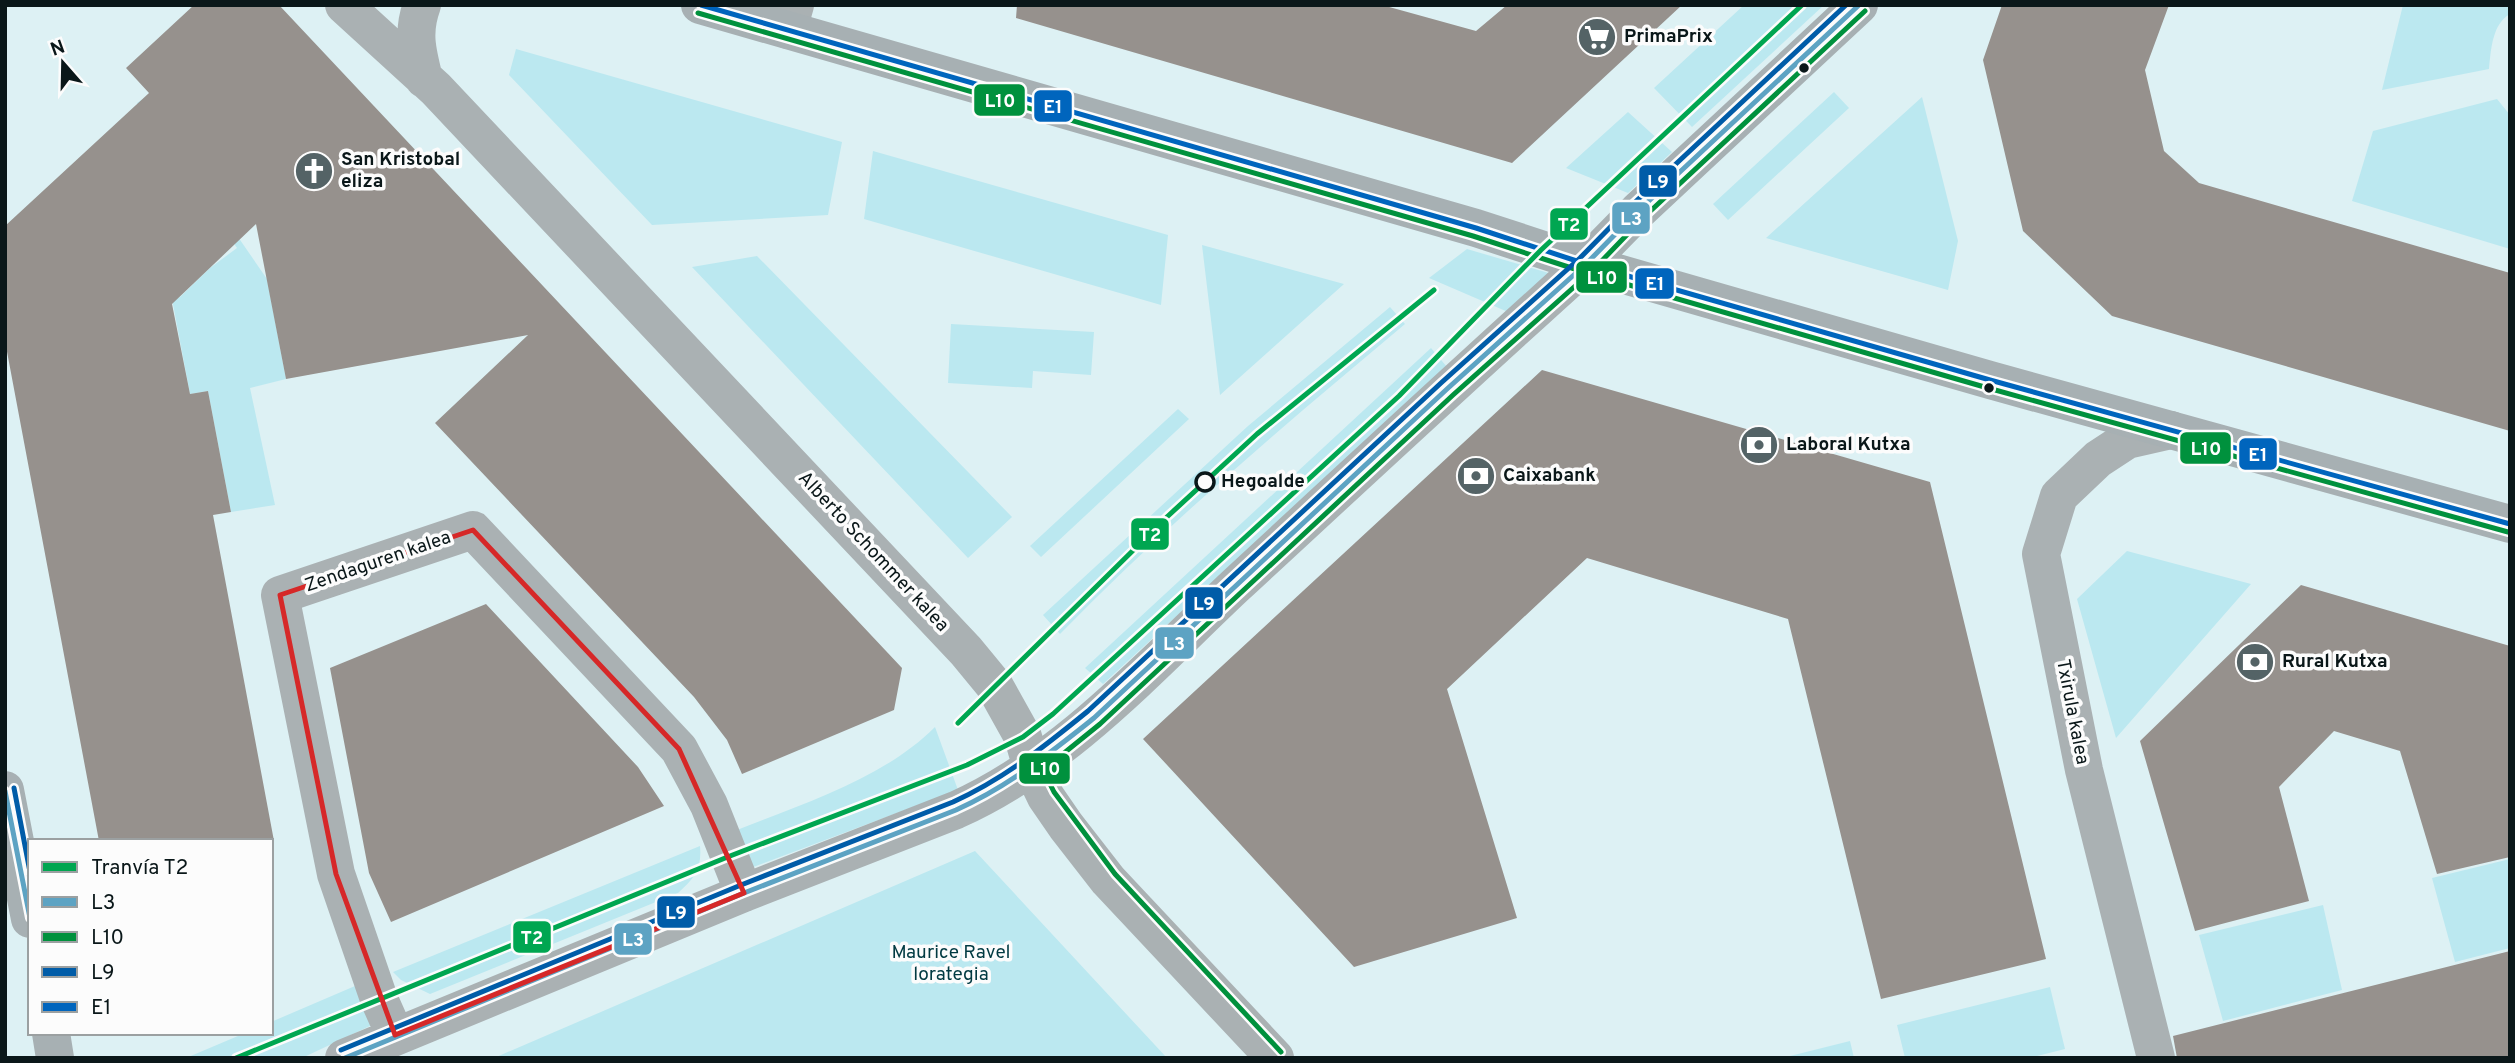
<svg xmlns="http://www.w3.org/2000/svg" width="2515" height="1063" viewBox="0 0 2515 1063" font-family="Overpass,sans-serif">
<rect width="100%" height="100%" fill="#ddf1f4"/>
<path fill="#bbe8f0" d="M1744 5H1824L1692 127 1654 88Z
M2403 5H2510V14C2492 24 2491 50 2489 69L2382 90Z
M516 49 842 142 828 215 652 225 509 75Z
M1834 92 1849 108 1728 220 1713 204Z
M1922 97 1958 241 1948 290 1766 238Z
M143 99 267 279 286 379 250 388 275 505 231 512 208 391 190 394 172 299 180 297 210 268 237 248 137 103Z
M2497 99 2510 115V249L2352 201 2373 131Z
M1628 112 1672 152 1628 193 1566 168Z
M873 151 1168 235 1161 305 864 219Z
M1202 245 1344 284 1220 395Z
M1467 249 1552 274 1508 312 1429 278Z
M757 256 1012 517 968 558 692 267Z
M1390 307 1405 324C1287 423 1168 523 1060 634L1043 615 1248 426Z
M951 324 1094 332 1091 375 1033 371 1032 388 948 383Z
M1431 348 1447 367 1103 684 1085 668Z
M1178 409 1189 419 1041 557 1030 546Z
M2127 551 2251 584 2116 738 2077 599Z
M935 727 958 790 748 869 732 832C801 804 882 780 935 727Z
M700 846C702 868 695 878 678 893L430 994 401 980 393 972Z
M975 851 1167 1058H494Z
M2510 859V948L2455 962 2432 878Z
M2323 905 2342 990 2223 1021 2199 935Z
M355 986 372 1025 302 1058H186L245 1033H271V1022Z
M2050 987 2065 1049 2029 1058H1905L1897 1025Z
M1850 1041 1854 1058H1782Z"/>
<path fill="#96918d" d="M194 5H279L902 668 894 710 742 774 727 740 694 697 435 423 528 335 286 379 256 224 172 304 190 394 208 391 231 512 213 515 274 841H99L5 341V226L149 93 126 68Z
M1017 5H1382L1476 31 1507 5H1682L1512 163 1016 18Z
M2002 5H2169L2145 70 2164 151 2199 183 2510 273V431L2112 316 2023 231 1983 60Z
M1542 370 1930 482 2046 959 1881 999 1788 619 1587 558 1447 689 1517 918 1354 967 1143 739Z
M2301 585 2510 646V857L2437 874 2400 751 2334 731 2279 787 2309 901 2195 931 2140 741Z
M486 604 638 767 664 806 391 922 369 873 330 668Z
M2510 951V1058H2177L2173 1036Z"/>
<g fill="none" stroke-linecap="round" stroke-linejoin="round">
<path stroke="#aab1b3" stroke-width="38" d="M344 5 436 89 966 651 994 685 1023 737 1032 768 1046 797 1066 826 1108 880 1275 1058
M422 5C412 32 417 51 424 79
M788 30 795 5
M395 1035 379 999 336 874 280 595 473 530 679 749 709 805 744 893
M344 1058 744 893 956 810C1064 762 1150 666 1235 586 1352 478 1468 370 1586 264
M2156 1058 2084 770 2041 554 2059 496 2098 459 2127 440 2171 430"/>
<path stroke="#a7b0b3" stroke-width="38" d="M700 5 1476 228 1586 264 1990 380 2510 524
M1586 264 1638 211 1859 5
M5 790 30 919
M51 1033 55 1058"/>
<g stroke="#fcfcfc" stroke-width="10">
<path id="bus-1" d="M5 791 30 918
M345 1058 744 893 956 810C1008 787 1050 753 1094 718L1447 389 1586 264 1638 211 1859 5"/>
</g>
<g stroke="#fcfcfc" stroke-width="10">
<path id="bus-2" d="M698 13 1473 236 1584 272 1988 388 2508 532
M1281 1052 1115 874 1054 792 1043 770 1100 724 1453 395 1592 271 1644 217 1865 11"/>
</g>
<g stroke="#fcfcfc" stroke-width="10">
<path id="bus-3" d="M14 788 30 872
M341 1050 741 885 953 802C1004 779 1045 746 1088 711L1441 383 1580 258 1632 205 1846 5"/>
</g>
<g stroke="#fcfcfc" stroke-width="10">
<path id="bus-4" d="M701 5 1476 228 1586 264 1990 380 2510 524"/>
</g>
<use href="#bus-1" stroke="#5da3c3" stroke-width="5"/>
<use href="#bus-2" stroke="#00913d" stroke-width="5"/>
<use href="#bus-3" stroke="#005ca8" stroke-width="5"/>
<use href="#bus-4" stroke="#0065bd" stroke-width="5"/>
<g stroke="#fcfcfc" stroke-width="10">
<path id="tram-1" d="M958 723 1168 516 1257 434 1434 290
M236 1058 730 856 967 765 1023 737 1053 714 1399 396 1541 250 1802 5"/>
</g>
<use href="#tram-1" stroke="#00a651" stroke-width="5"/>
</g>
<path fill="none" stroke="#d62828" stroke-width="5" stroke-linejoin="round" d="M473 530 679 749 744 893 395 1035 336 874 280 595Z"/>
<defs>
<g id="supermarket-disc" transform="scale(2.0125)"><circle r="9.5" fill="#546366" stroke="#fcfcfc"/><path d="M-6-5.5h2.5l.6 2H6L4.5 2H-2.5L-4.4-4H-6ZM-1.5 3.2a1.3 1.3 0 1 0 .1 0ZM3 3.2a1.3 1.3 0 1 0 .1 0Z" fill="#fff"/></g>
<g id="church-disc" transform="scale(2.0125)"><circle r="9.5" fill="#546366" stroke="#fcfcfc"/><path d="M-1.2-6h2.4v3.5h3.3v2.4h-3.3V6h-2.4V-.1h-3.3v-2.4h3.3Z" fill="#fff"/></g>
<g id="bank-disc" transform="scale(2.0125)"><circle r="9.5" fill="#546366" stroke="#fcfcfc"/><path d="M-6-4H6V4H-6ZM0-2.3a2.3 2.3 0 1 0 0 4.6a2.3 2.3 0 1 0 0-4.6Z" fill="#fff"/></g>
</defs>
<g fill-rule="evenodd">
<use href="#supermarket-disc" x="1597" y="37"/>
<use href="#church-disc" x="314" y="171"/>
<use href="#bank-disc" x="1759" y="445"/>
<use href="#bank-disc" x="1476" y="476"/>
<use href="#bank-disc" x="2255" y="662"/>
</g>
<g fill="#0a1719" stroke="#fcfcfc" stroke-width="2.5">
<circle cx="1804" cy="68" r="6"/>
<circle cx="1989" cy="388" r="6"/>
</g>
<circle fill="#fcfcfc" stroke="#0a1719" stroke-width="3.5" cx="1205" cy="482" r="9"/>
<g text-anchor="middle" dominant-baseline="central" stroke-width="7" stroke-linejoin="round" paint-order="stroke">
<g font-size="19" font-weight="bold" fill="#0a1719" stroke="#fcfcfc" text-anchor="start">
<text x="1624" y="37">PrimaPrix</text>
<text x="341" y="160">San Kristobal<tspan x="341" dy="22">eliza</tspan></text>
<text x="1786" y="445">Laboral Kutxa</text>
<text x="1503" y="476">Caixabank</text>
<text x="2282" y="662">Rural Kutxa</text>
</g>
<g font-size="19" font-weight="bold" fill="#0a1719" stroke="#fcfcfc" text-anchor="start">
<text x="1221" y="482">Hegoalde</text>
</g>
<g font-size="19" fill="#0a1719" stroke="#fcfcfc">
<text transform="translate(873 552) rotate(47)">Alberto Schommer kalea</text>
<text transform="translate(378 562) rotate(-19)">Zendaguren kalea</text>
<text transform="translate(2072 712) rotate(79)">Txirula kalea</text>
</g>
<g font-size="19" fill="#013a42" stroke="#fcfcfc">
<text x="951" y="953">Maurice Ravel<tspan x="951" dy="22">lorategia</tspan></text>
</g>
</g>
<g stroke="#fcfcfc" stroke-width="2.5">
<rect x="973" y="83" width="53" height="34" rx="7" fill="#00913d"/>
<rect x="1033" y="89" width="40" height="34" rx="7" fill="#0065bd"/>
<rect x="1638" y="164" width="40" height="34" rx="7" fill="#005ca8"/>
<rect x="1611" y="201" width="40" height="34" rx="7" fill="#5da3c3"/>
<rect x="1549" y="207" width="40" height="34" rx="7" fill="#00a651"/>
<rect x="1575" y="260" width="53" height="34" rx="7" fill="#00913d"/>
<rect x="1634" y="267" width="41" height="33" rx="7" fill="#0065bd"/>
<rect x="2179" y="431" width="53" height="34" rx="7" fill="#00913d"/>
<rect x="2238" y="437" width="40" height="34" rx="7" fill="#0065bd"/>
<rect x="1130" y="517" width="40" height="34" rx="7" fill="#00a651"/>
<rect x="1184" y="586" width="40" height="34" rx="7" fill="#005ca8"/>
<rect x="1154" y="626" width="41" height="34" rx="7" fill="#5da3c3"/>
<rect x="1018" y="752" width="53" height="33" rx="7" fill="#00913d"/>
<rect x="656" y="895" width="40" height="34" rx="7" fill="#005ca8"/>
<rect x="512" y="920" width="40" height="34" rx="7" fill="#00a651"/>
<rect x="613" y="922" width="40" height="34" rx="7" fill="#5da3c3"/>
</g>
<g font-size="19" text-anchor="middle" font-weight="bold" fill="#fff">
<text x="1000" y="107">L10</text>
<text x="1053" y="113">E1</text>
<text x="1658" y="188">L9</text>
<text x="1631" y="225">L3</text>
<text x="1569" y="231">T2</text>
<text x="1602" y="284">L10</text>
<text x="1655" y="290">E1</text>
<text x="2206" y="455">L10</text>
<text x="2258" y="461">E1</text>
<text x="1150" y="541">T2</text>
<text x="1204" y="610">L9</text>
<text x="1174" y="650">L3</text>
<text x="1045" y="775">L10</text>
<text x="676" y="919">L9</text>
<text x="532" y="944">T2</text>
<text x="633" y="946">L3</text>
</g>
<rect width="2515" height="1063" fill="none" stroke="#0a1719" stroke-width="14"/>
<rect x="28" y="839" width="245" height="196" fill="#fcfcfc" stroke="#9ba0a1" stroke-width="2"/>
<rect x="42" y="862" width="35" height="10" fill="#00a651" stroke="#9ba0a1" stroke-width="2"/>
<text x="91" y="874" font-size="21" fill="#0a1719">Tranvía T2</text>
<rect x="42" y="897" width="35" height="10" fill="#5da3c3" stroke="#9ba0a1" stroke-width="2"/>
<text x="91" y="909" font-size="21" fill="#0a1719">L3</text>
<rect x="42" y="932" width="35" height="10" fill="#00913d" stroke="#9ba0a1" stroke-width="2"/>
<text x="91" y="944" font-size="21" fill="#0a1719">L10</text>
<rect x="42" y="967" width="35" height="10" fill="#005ca8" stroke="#9ba0a1" stroke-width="2"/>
<text x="91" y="979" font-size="21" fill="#0a1719">L9</text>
<rect x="42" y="1002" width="35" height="10" fill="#0065bd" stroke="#9ba0a1" stroke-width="2"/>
<text x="91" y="1014" font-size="21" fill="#0a1719">E1</text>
<g transform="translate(63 63) rotate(340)" stroke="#fcfcfc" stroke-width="5" paint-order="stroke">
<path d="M0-5L12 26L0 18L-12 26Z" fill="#0a1719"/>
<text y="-10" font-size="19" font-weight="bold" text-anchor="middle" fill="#0a1719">N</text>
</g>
</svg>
